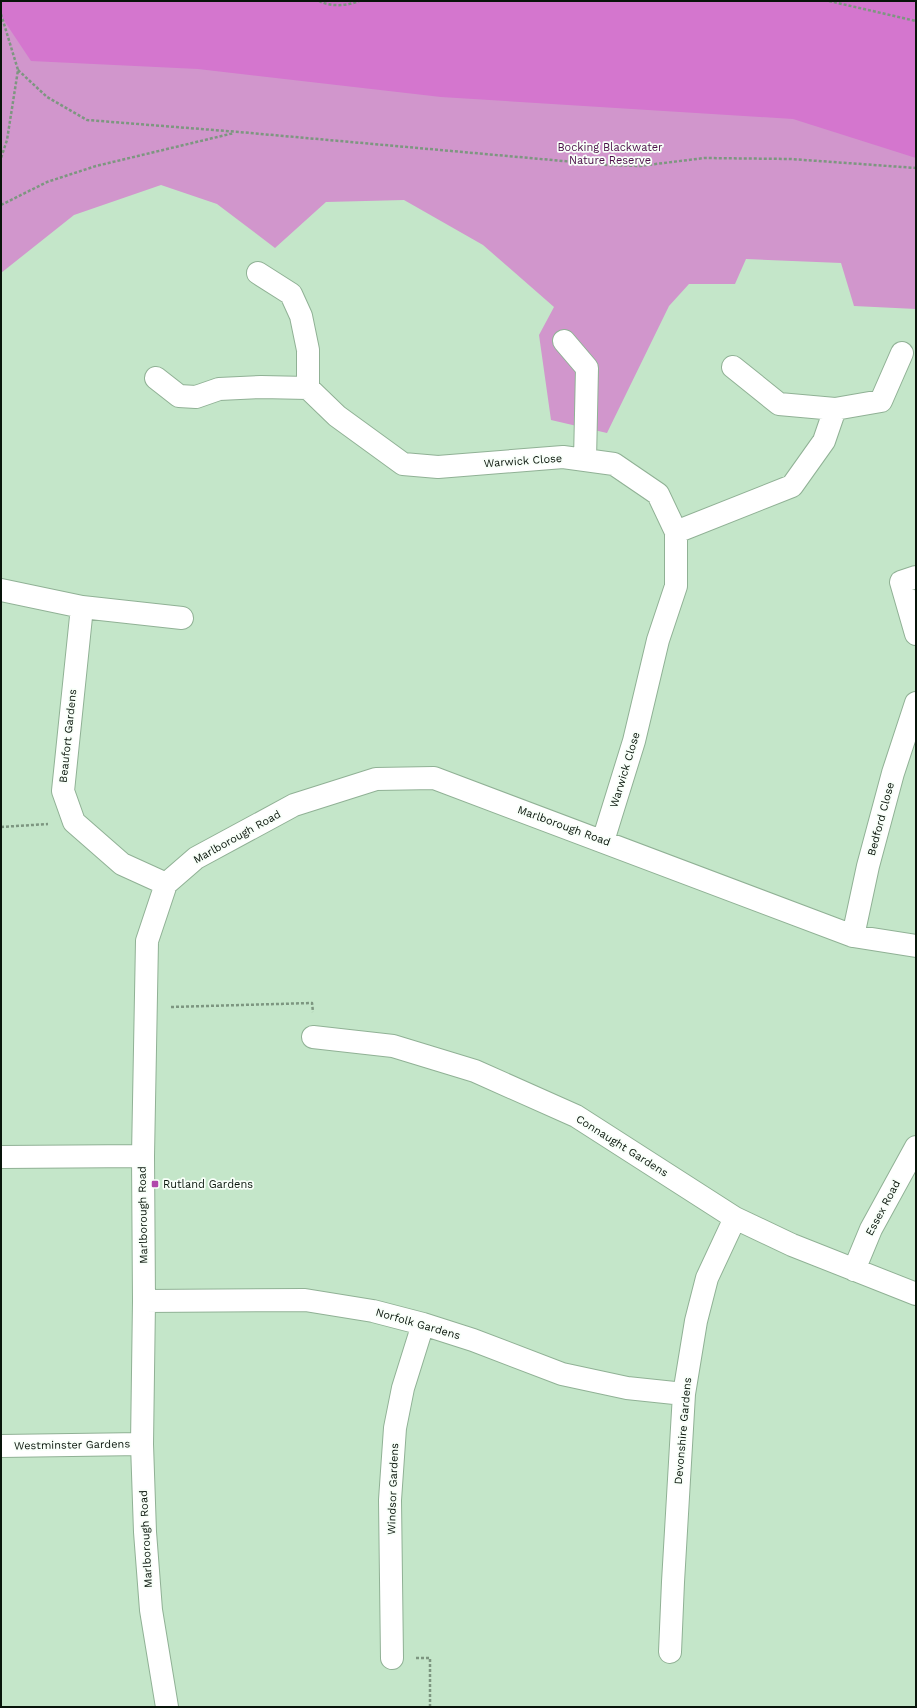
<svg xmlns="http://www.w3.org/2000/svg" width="917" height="1708" viewBox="0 0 917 1708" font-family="'Work Sans',sans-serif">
<rect width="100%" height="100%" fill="#c4e6c9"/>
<path fill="#d196cc" d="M1 1H916V309L854 306 841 263 746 259 735 284H689L669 306 607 433 551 420 539 335 554 307 483 245 404 200 326 202 275 248 217 204 161 185 74 215 1 273Z"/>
<path fill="#d476ce" d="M1 1H916V158L793 119 441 97 198 69 31 61 1 16Z"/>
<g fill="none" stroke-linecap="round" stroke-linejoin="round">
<g stroke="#90b195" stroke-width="24">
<path id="minor" d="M258 273 291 294 301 316 308 350V388
M564 341 587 368 585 460
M733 367 779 404 835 409
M156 378 179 396 196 397 219 389 261 387 308 388
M308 388 337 416 403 464 438 467 563 457 614 464 658 494 676 532V586L658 640 634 741 603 841
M676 532 792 486 824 441 835 409 881 401 902 353
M916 577 901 582 916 634
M1 590 82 607 63 791 74 822 122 864 166 884
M82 607 182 618
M853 936 868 866 893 773 916 703
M313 1037 393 1046 475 1071 576 1116 735 1218 792 1245 916 1294
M1 1157 143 1156
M854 1270 871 1229 916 1147
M144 1301 305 1300 373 1311 423 1324 473 1340 562 1374 627 1388 684 1394
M1 1446 142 1444
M670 1652 673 1582 684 1394 696 1321 707 1278 735 1218
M392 1658 390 1500 395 1428 403 1388 423 1324
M167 1707 151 1610 145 1532 142 1444 144 1301 143 1156 147 941 166 884 196 858 294 805 376 779 434 778 853 936 916 946"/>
</g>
<path stroke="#7d9680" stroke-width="2.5" stroke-dasharray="3 2" stroke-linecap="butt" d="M319 1C331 7 347 6 359 1
M829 1 916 21
M1 14 18 70 7 140 1 158
M18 70 47 97 87 120 239 132 608 165 640 166 704 158 791 159 916 168
M1 205 47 182 96 166 234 133
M1 827 48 824
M171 1007 312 1003 313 1012
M416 1658H430V1707"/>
<use href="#minor" stroke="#fff" stroke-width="22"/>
</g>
<rect fill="#b048ab" stroke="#f8fff9" stroke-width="1.5" x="151" y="1180" width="8" height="8" rx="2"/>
<g text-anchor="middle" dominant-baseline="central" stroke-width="3.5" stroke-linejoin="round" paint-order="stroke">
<g font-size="11" fill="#4b0f48" stroke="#f8fff9">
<text x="610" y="147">Bocking Blackwater<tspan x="610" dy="13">Nature Reserve</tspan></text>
</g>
<g font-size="11" fill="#08140a" stroke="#f8fff9">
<text transform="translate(523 461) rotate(-4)">Warwick Close</text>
<text transform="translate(68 736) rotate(-84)">Beaufort Gardens</text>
<text transform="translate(625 770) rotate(-73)">Warwick Close</text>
<text transform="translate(881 819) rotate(-75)">Bedford Close</text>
<text transform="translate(564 826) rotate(20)">Marlborough Road</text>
<text transform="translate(237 837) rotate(-29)">Marlborough Road</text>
<text transform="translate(622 1146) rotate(32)">Connaught Gardens</text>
<text transform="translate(883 1208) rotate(-62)">Essex Road</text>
<text transform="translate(143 1215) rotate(-91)">Marlborough Road</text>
<text transform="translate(418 1324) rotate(16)">Norfolk Gardens</text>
<text transform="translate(683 1431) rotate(-85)">Devonshire Gardens</text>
<text transform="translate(72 1445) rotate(-1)">Westminster Gardens</text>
<text transform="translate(393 1489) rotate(-88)">Windsor Gardens</text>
<text transform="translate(146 1539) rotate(-93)">Marlborough Road</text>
</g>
<g font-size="11" fill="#08140a" stroke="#f8fff9" text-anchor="start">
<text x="163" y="1184">Rutland Gardens</text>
</g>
</g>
<rect width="917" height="1708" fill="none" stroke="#08140a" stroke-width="4"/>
</svg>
